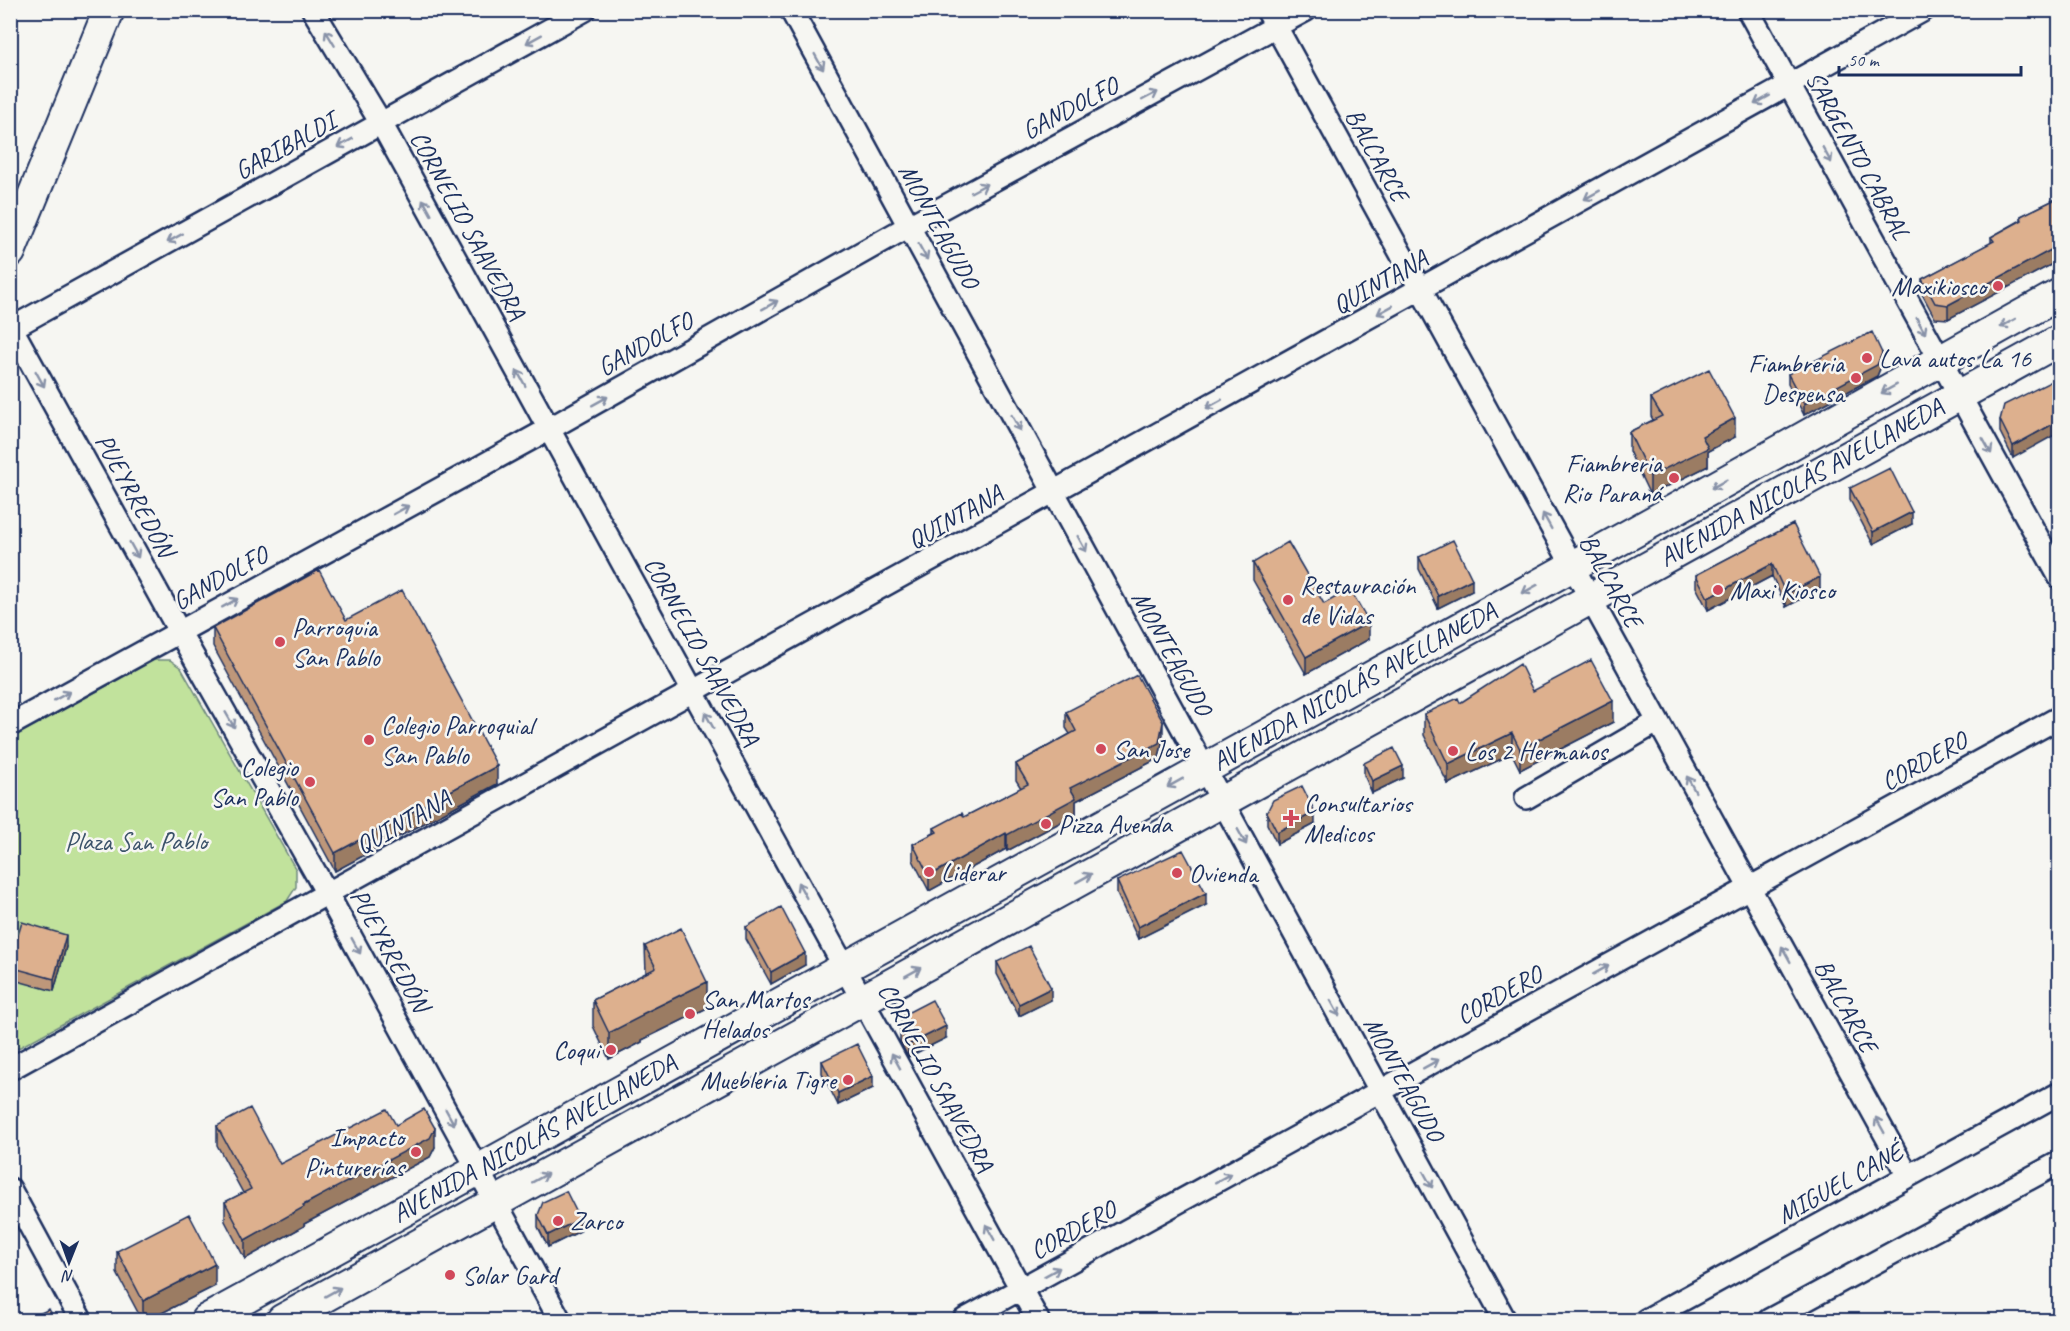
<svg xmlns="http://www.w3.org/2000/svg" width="2070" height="1331" viewBox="0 0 2070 1331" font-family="Caveat,sans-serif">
<rect width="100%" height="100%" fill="#f6f6f2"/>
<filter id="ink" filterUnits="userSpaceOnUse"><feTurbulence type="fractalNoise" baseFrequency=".0167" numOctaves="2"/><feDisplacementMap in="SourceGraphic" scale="12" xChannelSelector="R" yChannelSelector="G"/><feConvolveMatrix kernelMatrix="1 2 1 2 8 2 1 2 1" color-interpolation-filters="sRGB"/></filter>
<g filter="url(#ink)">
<path fill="#c1e29c" stroke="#6e887d" stroke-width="1.5" d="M154 660H170L181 668 296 870V887L287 901 11 1052V738Z"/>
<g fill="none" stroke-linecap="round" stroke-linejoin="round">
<g stroke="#1b2f5e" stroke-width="26">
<path id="street" d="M313 10 381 123 1038 1320
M791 10 1505 1320
M1267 10 1908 1176
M1748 10 2060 578
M10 325 179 631 328 895 560 1320
M10 329 585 10
M10 725 549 429 909 226 1306 10
M1526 798 1657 722
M10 1069 1924 10
M10 1189 81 1320
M964 1320 2060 717
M1646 1320 2060 1093
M1769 1320 2060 1162"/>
</g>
<g stroke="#1b2f5e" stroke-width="34">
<path id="secondary" d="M10 252 109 10
M206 1320C658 1066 1113 818 1567 569 1732 479 1895 385 2060 294
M282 1320 2060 340"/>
</g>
<use href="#street" stroke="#f6f6f2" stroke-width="21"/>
<use href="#secondary" stroke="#f6f6f2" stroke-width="30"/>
</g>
<path fill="#be977a" stroke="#1b2f5e" stroke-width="1.5" d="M2060 197V260L1948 319 1935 318 1922 294V279L1991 243V237L2021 220V216Z
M1882 364 1877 376 1804 415 1788 384V374Z
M2060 386 2013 458 2000 432V420Z
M1651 398 1735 437 1708 451V466L1650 495 1629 451V432L1653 420 1651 416Z
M1850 488 1912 524 1873 544 1850 500Z
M1793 524 1820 589 1786 607 1772 576 1708 610 1696 587V575Z
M1419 557 1472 591 1438 608 1419 569Z
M1253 563 1324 604 1369 639 1306 674 1253 580Z
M346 620 497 784 335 871 213 646V628Z
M1533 691 1613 722 1520 770 1512 754 1448 784 1424 735V714L1460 703Z
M1066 712 1163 738 1159 758 1076 801V814L1007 851 1006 849 929 891 913 860V844L934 833V828L964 817 1021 788 1016 780V764L1070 734 1066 728Z
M1364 763 1403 778 1372 793 1364 775Z
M1267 812 1315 824 1277 844 1267 824Z
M1117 881 1206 905 1138 939 1117 894Z
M746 927 805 965 771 984 746 939Z
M645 946 707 1008 642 1040V1042L609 1059 593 1026V1000L646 973Z
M66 947 54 991 10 979V963Z
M997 962 1051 1000 1019 1016 997 974Z
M900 1029 946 1038 908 1057 900 1041Z
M822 1061 873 1088 838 1105 822 1073Z
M396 1125 435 1147 430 1157 304 1224V1226L245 1259 225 1221V1202L243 1193 217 1145V1126L280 1164Z
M538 1215 580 1231 548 1247 538 1227Z
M117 1251 215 1286 148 1320H142L117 1273Z"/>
<path fill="#9b7b63" stroke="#1b2f5e" stroke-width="1.5" d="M2060 245V260L1948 319V305Z
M1882 353V364L1877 376 1804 415V404Z
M1735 418V437L1708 451V466L1650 495V476L1702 436Z
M2060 420V432L2013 458V446Z
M1912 512V524L1873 544V532Z
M1772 564V576L1708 610V598Z
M1820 577V589L1786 607V594Z
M1472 579V591L1438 608V596Z
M1369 622V639L1306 674V657Z
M1613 701V722L1520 770V749Z
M1163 722V738L1159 758 1076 801V814L1007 851V835L1070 788Z
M1512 733V754L1448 784V764Z
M497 766V784L335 871V853Z
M1403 766V778L1372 793V781Z
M1315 812V824L1277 844V832Z
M1006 833V849L929 891V876Z
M1206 893V905L1138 939V927Z
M66 935V947L54 991V979Z
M805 953V965L771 984V972Z
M707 982V1008L642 1040V1042L609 1059V1033L642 1014Z
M1051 988V1000L1019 1016V1004Z
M946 1026V1038L908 1057V1045Z
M873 1076V1088L838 1105V1093Z
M435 1128V1147L430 1157 304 1224V1226L245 1259V1240Z
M580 1219V1231L548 1247V1235Z
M215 1264V1286L148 1320H143V1301Z"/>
<path fill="#ddb08e" stroke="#1b2f5e" stroke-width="1.5" d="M2060 197V245L1948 305 1935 303 1922 279 1994 241 1991 237 2022 220 2021 216Z
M1872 332 1882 353 1877 365 1804 404 1788 374Z
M1709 369 1735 418 1702 436 1708 448 1650 476 1629 432 1662 416 1651 398Z
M2056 379 2060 386V420L2013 446 2000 420 2004 405Z
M1890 468 1912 512 1873 532 1850 488Z
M1793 524 1820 577 1786 594 1772 564 1708 598 1696 575Z
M1453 540 1472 579 1438 596 1419 557Z
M1288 542 1324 604 1350 589 1369 622 1306 657 1253 563Z
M319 570 346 620 402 590 497 766 335 853 213 628Z
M1591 660 1613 701 1520 749 1512 733 1448 764 1424 714 1458 698 1460 703 1520 664 1533 691Z
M1137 675 1163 722 1159 743 1070 788 1076 798 1007 835 1006 833 929 876 913 844 937 832 934 828 962 813 964 817 1028 784 1016 764 1076 731 1066 712Z
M1394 748 1403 766 1372 781 1364 763Z
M1302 786 1315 812 1277 832 1267 812 1273 800Z
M1183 850 1206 893 1138 927 1117 881Z
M781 907 805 953 771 972 746 927Z
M22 922 66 935 54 979 10 967V963Z
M681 928 707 982 642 1014V1016L609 1033 593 1000 656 968 645 946Z
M1029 946 1051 988 1019 1004 997 962Z
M932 1000 946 1026 908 1045 900 1029 903 1015Z
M857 1044 873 1076 838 1093 822 1061Z
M250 1108 280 1164 387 1109 396 1125 424 1109 435 1128 430 1138 303 1205 304 1207 245 1240 225 1202 251 1189 217 1126Z
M566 1191 580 1219 548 1235 538 1215 543 1202Z
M189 1214 215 1264 143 1301 117 1251Z
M49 1309 55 1320H27Z"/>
<defs><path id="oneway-shaft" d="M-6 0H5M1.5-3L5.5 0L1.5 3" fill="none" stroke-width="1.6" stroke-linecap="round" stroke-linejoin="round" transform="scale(1.5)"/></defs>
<g stroke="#8892a8">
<use href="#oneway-shaft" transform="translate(330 38) rotate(-121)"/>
<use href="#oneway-shaft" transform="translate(534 39) rotate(151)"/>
<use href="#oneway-shaft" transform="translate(819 62) rotate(61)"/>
<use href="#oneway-shaft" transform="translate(1150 96) rotate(-28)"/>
<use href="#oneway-shaft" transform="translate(1762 100) rotate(151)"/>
<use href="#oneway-shaft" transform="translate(345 143) rotate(151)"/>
<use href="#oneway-shaft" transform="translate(1827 155) rotate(61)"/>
<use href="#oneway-shaft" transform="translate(979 188) rotate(-28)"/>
<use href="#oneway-shaft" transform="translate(1592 195) rotate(151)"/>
<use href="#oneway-shaft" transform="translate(427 207) rotate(-119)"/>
<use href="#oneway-shaft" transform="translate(175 238) rotate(151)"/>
<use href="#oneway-shaft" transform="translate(923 252) rotate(61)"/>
<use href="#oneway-shaft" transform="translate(770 305) rotate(-29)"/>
<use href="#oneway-shaft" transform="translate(1385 310) rotate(151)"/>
<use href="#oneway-shaft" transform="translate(2008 323) rotate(151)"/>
<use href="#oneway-shaft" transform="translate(1921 326) rotate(61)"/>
<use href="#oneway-shaft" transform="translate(521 378) rotate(-119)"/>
<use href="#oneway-shaft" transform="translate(40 379) rotate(61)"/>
<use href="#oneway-shaft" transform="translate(1889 389) rotate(151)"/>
<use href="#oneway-shaft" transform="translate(600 401) rotate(-29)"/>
<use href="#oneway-shaft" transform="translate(1214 404) rotate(151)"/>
<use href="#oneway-shaft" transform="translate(1016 423) rotate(61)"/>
<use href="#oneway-shaft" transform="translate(1987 446) rotate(61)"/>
<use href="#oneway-shaft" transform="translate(1719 484) rotate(151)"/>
<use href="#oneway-shaft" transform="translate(401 510) rotate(-29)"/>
<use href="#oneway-shaft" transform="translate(1547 521) rotate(-119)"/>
<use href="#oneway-shaft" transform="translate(1082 544) rotate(61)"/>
<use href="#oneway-shaft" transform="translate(134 550) rotate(61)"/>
<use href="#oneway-shaft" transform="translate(1530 589) rotate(151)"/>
<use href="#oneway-shaft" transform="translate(230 603) rotate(-29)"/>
<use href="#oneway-shaft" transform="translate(62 696) rotate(-29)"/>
<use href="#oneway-shaft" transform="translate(230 720) rotate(60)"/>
<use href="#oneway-shaft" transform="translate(709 720) rotate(-119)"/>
<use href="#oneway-shaft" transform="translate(1175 783) rotate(151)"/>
<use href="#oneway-shaft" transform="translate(1691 784) rotate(-119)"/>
<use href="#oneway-shaft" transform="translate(1242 837) rotate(61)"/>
<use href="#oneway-shaft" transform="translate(1084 878) rotate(-29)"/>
<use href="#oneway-shaft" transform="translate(802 890) rotate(-119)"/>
<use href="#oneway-shaft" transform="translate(356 946) rotate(61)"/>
<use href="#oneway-shaft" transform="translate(1786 954) rotate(-119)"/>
<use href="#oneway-shaft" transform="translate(1601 970) rotate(-29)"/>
<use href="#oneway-shaft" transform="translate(913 972) rotate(-29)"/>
<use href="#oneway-shaft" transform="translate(1335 1008) rotate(61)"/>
<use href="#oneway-shaft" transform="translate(896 1061) rotate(-119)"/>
<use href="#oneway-shaft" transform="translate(1431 1064) rotate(-29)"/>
<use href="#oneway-shaft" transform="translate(450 1117) rotate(61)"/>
<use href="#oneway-shaft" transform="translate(1880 1125) rotate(-119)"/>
<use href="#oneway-shaft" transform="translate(540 1178) rotate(-29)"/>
<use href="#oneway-shaft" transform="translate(1223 1178) rotate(-29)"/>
<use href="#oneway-shaft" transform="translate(1428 1180) rotate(61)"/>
<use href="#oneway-shaft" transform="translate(990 1232) rotate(-119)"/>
<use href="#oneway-shaft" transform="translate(1052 1272) rotate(-29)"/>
<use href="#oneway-shaft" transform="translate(333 1292) rotate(-29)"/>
</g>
</g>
<g fill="#d1495b" stroke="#f6f6f2" stroke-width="2">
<circle cx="1998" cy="286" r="6"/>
<circle cx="1867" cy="358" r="6"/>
<circle cx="1856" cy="378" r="6"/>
<circle cx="1674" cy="478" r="6"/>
<circle cx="1718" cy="590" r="6"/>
<circle cx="1288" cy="600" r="6"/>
<circle cx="280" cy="642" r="6"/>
<circle cx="369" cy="740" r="6"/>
<circle cx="1101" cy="749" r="6"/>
<circle cx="1453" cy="751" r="6"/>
<circle cx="310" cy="782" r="6"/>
<path d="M1288 809h6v6h6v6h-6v6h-6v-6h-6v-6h6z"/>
<circle cx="1046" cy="824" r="6"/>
<circle cx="929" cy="872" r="6"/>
<circle cx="1177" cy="873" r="6"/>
<circle cx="690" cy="1014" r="6"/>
<circle cx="611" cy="1050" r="6"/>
<circle cx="848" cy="1080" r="6"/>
<circle cx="416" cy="1152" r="6"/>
<circle cx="558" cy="1221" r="6"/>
<circle cx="450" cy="1275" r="6"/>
</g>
<g text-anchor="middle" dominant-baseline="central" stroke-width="5" stroke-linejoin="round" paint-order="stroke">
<g font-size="26" fill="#1b2f5e" stroke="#f6f6f2">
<text transform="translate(1070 108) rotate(-28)">GANDOLFO</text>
<text transform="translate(285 146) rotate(-29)">GARIBALDI</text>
<text transform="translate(1377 155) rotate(61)">BALCARCE</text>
<text transform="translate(1858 155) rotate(61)">SARGENTO CABRAL</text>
<text transform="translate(468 225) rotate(61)">CORNELIO SAAVEDRA</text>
<text transform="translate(939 226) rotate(61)">MONTEAGUDO</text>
<text transform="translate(1380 282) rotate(-29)">QUINTANA</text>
<text transform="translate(645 344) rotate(-29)">GANDOLFO</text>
<text transform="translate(1801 482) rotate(-29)">AVENIDA NICOLÁS AVELLANEDA</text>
<text transform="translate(135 495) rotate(61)">PUEYRREDÓN</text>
<text transform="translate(955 517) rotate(-29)">QUINTANA</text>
<text transform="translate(220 578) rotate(-29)">GANDOLFO</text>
<text transform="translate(1611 581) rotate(61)">BALCARCE</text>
<text transform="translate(702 651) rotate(61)">CORNELIO SAAVEDRA</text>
<text transform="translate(1172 653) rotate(61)">MONTEAGUDO</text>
<text transform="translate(1354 686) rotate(-29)">AVENIDA NICOLÁS AVELLANEDA</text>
<text transform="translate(1924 761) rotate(-29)">CORDERO</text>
<text transform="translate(403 822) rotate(-29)">QUINTANA</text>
<text transform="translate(390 950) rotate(61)">PUEYRREDÓN</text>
<text transform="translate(1499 995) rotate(-29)">CORDERO</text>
<text transform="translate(1846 1006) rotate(61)">BALCARCE</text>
<text transform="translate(936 1077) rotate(61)">CORNELIO SAAVEDRA</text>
<text transform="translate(1404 1079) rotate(61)">MONTEAGUDO</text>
<text transform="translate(534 1138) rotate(-29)">AVENIDA NICOLÁS AVELLANEDA</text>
<text transform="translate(1840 1183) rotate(-29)">MIGUEL CANÉ</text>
<text transform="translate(1073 1230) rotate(-29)">CORDERO</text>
</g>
<g font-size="26" fill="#1b2f5e" stroke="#f6f6f2" text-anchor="start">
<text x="1986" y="286" text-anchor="end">Maxikiosco</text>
<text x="1879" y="358">Lava autos La 16</text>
<text x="1844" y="363" text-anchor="end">Fiambreria<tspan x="1844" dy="30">Despensa</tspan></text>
<text x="1662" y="463" text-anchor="end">Fiambreria<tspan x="1662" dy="30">Rio Paraná</tspan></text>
<text x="1300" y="585">Restauración<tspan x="1300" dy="30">de Vidas</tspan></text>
<text x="1730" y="590">Maxi Kiosco</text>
<text x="292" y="627">Parroquia<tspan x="292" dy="30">San Pablo</tspan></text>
<text x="381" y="725">Colegio Parroquial<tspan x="381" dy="30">San Pablo</tspan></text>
<text x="1113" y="749">San Jose</text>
<text x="1465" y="751">Los 2 Hermanos</text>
<text x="298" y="767" text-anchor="end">Colegio<tspan x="298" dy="30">San Pablo</tspan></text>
<text x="1304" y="803">Consultarios<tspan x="1304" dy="30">Medicos</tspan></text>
<text x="1058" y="824">Pizza Avenda</text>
<text x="941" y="872">Liderar</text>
<text x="1189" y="873">Ovienda</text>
<text x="702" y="999">San Martos<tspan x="702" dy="30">Helados</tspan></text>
<text x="599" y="1050" text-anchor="end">Coqui</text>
<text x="836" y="1080" text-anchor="end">Muebleria Tigre</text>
<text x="404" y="1137" text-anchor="end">Impacto<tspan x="404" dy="30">Pinturerías</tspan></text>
<text x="570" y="1221">Zarco</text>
<text x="462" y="1275">Solar Gard</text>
</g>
<g font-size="26" fill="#3c536a" stroke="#f6f6f2">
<text x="136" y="841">Plaza San Pablo</text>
</g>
</g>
<rect width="2070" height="1331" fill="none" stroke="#f6f6f2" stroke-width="36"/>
<rect x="18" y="18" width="2034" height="1295" fill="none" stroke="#1b2f5e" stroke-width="2" filter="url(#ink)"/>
<g transform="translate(69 1262) rotate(181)" stroke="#f6f6f2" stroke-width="4.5" paint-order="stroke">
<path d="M0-4.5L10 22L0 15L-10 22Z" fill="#1b2f5e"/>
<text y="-9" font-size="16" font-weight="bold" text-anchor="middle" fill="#1b2f5e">N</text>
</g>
<path d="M1839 66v9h182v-9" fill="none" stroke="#1b2f5e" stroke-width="3"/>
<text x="1848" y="66" font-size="18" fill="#1b2f5e" stroke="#f6f6f2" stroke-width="4.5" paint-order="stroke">50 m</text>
</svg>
